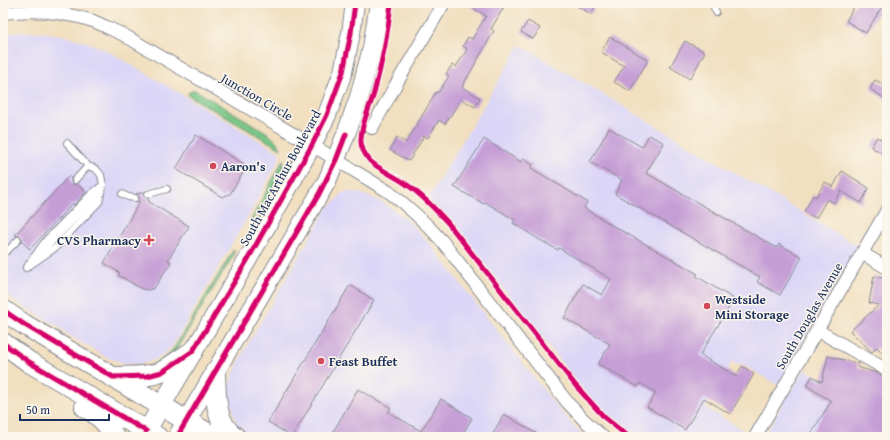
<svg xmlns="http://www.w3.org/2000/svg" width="890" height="440" viewBox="0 0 890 440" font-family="'Gentium Book Plus',serif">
<rect width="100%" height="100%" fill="#fbf7ec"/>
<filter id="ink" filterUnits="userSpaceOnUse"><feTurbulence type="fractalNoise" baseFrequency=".025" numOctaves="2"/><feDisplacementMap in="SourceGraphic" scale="8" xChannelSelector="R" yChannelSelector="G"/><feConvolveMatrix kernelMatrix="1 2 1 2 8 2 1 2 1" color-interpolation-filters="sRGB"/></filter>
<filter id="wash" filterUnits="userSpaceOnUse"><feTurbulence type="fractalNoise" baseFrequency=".012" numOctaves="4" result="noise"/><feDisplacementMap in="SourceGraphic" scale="16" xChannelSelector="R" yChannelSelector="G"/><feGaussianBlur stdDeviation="0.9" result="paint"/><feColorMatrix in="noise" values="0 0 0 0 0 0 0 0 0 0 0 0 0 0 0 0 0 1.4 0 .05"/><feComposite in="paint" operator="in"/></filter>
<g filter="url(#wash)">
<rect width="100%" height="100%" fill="#f1dfbf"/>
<path fill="#dbd6f7" d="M22 32H41L66 36 89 43 101 48 113 54 279 152 280 158 250 213 172 347 158 358 149 362 139 364 123 363 106 357 67 334 61 328 19 304 3 292V34Z
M520 45 858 246 778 385 742 364 738 365 732 362 705 407 749 434 747 437H637L627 431 607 415 583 390 465 239 443 213 428 199Z
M349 192H355L365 195 384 203 408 221 419 232 430 244 560 411 585 437H251L237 424 228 394 231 380 239 361 252 337 328 207 337 200 342 193Z
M804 369 887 418V437H763Z"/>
<path fill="#7ac786" stroke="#4a7b72" d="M195 90 266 132 278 143 281 149 188 95 189 92Z
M283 160 284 161 283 166 280 176 255 218 250 222Z
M234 249V251L233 256 177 348 175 352 155 366 154 364C165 359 172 352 178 342Z"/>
<g id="blocks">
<path fill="#c69ed6" d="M465 3H498L504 7 491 29 494 31 462 87 480 98 475 107 461 99 445 124 439 120 428 138 424 136 409 161 390 150 397 137 406 143 436 92 438 93 449 76 446 74 452 65 456 67 467 49 463 46 468 37 472 39 486 16Z
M572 3H597L591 14Z
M856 3H884L866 33 846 21Z
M528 21 540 28 533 39 521 32Z
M610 37 648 60 630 91 614 82 624 66 601 52Z
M685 41 705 52 690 79 670 67Z
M875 80 887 86V100L870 89Z
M609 128 642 147 649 135 664 143 646 173 777 248 779 244 802 257 780 295 757 282 760 277 615 194 622 180 590 162Z
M196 135 247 166 230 194 222 197 176 169Z
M877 137 887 143V156L871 147Z
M484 139 521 162 523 159 533 165 531 168 587 202 584 208 615 227 665 255 698 274 696 276 734 299 700 355 736 376 742 366 754 374 730 414 704 398 685 430 647 407 656 393 640 383 638 387 598 364 610 344 564 318 583 284 602 295 611 279 559 248 558 250 540 240 513 223 515 220 485 202 484 204 454 187Z
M842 171 869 188 861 203 841 191 834 203 827 199 816 218 804 212 813 195 816 197 825 182 833 187Z
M69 176 71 178V181L72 184H77L86 192 74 205 73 203 30 249 22 242V239L21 237 15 235Z
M144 192V196L145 197 148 198 149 202 189 226 168 260 171 262 157 284 154 288 148 290 142 289 118 275 120 273 104 263 139 203 138 201 139 197 136 194Z
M874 276 887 279V358L877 347 872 352 850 331 879 305 869 303Z
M350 285 374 300 292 437 268 422Z
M828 356 860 364 857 367 877 373 887 377V437H817L811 434 831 401 807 386 812 376 822 382Z
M358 389 391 408 388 412 421 431 441 399 472 418 461 437H330Z
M504 414 542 437H491Z"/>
</g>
</g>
<g filter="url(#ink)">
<use href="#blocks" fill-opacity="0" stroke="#86878e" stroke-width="1"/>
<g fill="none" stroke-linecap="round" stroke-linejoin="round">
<g stroke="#86878e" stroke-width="8">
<path id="lane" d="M712 3 716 12
M67 143 88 166
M122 194 128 197 135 198
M148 194 167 189
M7 251 18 240
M38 256 95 198 99 192
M28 265 46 240 91 194 103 185
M26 268 55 248 99 202 103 185 101 175 96 169 88 166 75 180"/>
</g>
<g stroke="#86878e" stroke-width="14">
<path id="street" d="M3 13C33 9 65 12 93 21 103 25 112 30 122 34L312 145 389 192C409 207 426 223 442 241L568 403 584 420 603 437
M372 128 395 86 444 3
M862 253 887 268
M817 330 887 370
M755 437 887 210"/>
</g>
<g stroke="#86878e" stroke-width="20">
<path id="secondary" d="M143 437 248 259 312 145 327 115 343 72 351 33 355 3
M177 437 327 181 346 134 359 97 372 48 379 3"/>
</g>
<g stroke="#86878e" stroke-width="22">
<path id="primary" d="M3 310 25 325 214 437
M3 343 29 362 157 437
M215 372C216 394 214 423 235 437
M113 377C129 376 146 378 162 372L193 351
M85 407C98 414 108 423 114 437"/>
</g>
<use href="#lane" stroke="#fff" stroke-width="6"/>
<use href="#street" stroke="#fff" stroke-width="12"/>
<use href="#secondary" stroke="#fff" stroke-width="18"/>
<use href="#primary" stroke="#fff" stroke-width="20"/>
<g stroke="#fbf7ec" stroke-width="8">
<path id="cycleway" d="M391 3C388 34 382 63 374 93 370 107 361 124 361 139 360 147 365 155 370 161 380 170 395 176 406 184 422 195 435 209 448 223L576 386 605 418 629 437
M3 310 25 325 113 377 147 376 162 372 193 351 248 259 312 145 327 115 343 72 351 33 355 3
M3 343 29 362 146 431
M177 437 319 194 336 160 346 134"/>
</g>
<use href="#cycleway" stroke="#d6006c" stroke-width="5"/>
</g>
</g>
<g fill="#d1495b" stroke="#fbf7ec" stroke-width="1.5">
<circle cx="213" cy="166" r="4"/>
<path d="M147 234h4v4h4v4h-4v4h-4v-4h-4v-4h4z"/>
<circle cx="707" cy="306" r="4"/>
<circle cx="321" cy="361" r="4"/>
</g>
<g text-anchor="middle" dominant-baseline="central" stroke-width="3" stroke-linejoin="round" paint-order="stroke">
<g font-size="13" fill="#1b2f5e" stroke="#fbf7ec">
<text transform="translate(257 97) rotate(30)">Junction Circle</text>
<text transform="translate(280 178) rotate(-61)">South MacArthur Boulevard</text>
<text transform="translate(809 316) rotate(-60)">South Douglas Avenue</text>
</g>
<g font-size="13" font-weight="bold" fill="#1b2f5e" stroke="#fbf7ec" text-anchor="start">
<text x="221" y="166">Aaron's</text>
<text x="141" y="240" text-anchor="end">CVS Pharmacy</text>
<text x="715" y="299">Westside<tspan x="715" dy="15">Mini Storage</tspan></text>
<text x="329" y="361">Feast Buffet</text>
</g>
</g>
<rect width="890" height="440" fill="none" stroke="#fbf7ec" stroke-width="16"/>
<path d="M20 414v6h89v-6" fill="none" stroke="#1b2f5e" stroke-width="2"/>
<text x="26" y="414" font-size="12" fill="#1b2f5e" stroke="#fbf7ec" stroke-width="3" paint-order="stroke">50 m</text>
</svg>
